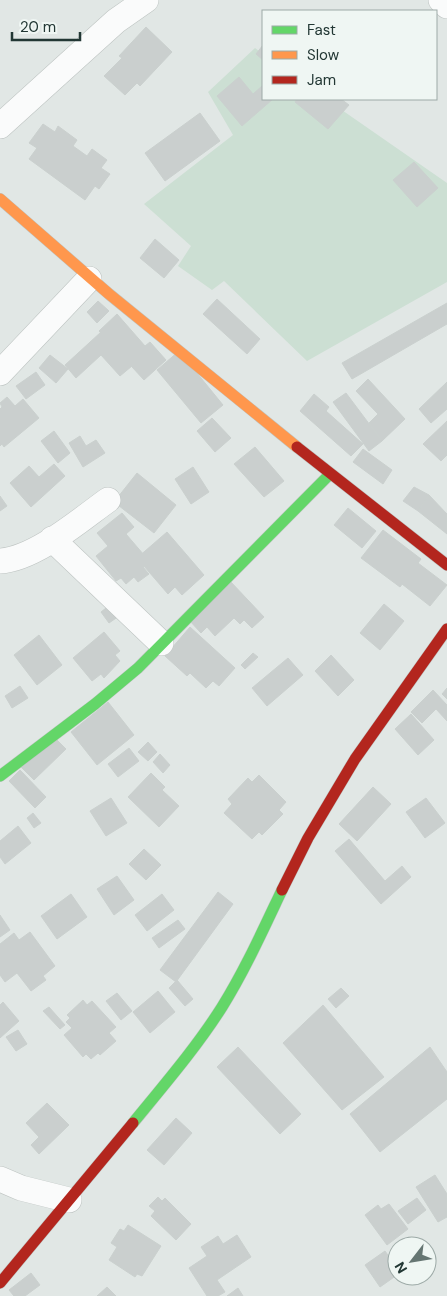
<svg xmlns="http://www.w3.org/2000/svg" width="447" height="1296" viewBox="0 0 447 1296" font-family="'DM Sans',sans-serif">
<rect width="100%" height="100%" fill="#e1e7e5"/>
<path fill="#ccdfd3" d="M255 48 263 54V99H326L447 183V282L307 361 224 281 212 290 178 266 191 246 144 204 233 135 208 92Z"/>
<path fill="#cacfce" stroke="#cad0ce" d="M146 27 172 52 140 86 137 83 125 95 104 76 122 58 119 56Z
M263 45V60L256 54Z
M239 77 253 94 262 86 263 99H273L242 126 217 96Z
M297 99H341L349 105 328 129 295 102Z
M200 113 220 141 165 181 145 153Z
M43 124 55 132 58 126 77 140 73 146 87 156 92 149 107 160 101 168 110 174 99 189 95 186 85 200 29 159 37 148 29 143Z
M414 162 438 188 417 207 393 180Z
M155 239 179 260 164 278 140 258Z
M217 299 260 339 247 354 203 314Z
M98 301 109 311 97 323 87 312Z
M447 303V324L352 379 342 363Z
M117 314 145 346 150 342 166 360 144 380 99 331Z
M101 332 132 366 120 376 101 355 76 378 65 365Z
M179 351 223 405 201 423 157 370Z
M50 355 68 369 56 383 39 368Z
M36 372 45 385 26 399 16 386Z
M368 379 405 419 382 441 369 423 378 414 356 391Z
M447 382V409L431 423 419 409Z
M346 393 382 441 369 451 333 402Z
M314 394 329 407 326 411 363 444 351 456 300 411Z
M7 397 15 406 23 399 39 418 4 447 2 444 0 446V409L2 407 0 403Z
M212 418 231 438 215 452 197 431Z
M447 421V455L441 461 423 444Z
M54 431 70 453 58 463 41 441Z
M80 436 86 446 96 440 105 453 83 467 69 443Z
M255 447 284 481 264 497 234 464Z
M363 449 392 470 383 484 353 462Z
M54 464 65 476 31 507 10 483 29 466 39 477Z
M193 467 209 492 191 504 175 479Z
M137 473 176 505 154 533 114 502Z
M414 487 429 495 418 511 403 501Z
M429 495 447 514V534L418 511Z
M0 496 7 506 0 511Z
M348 508 376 531 362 548 334 525Z
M122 513 134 527 126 534 150 562 143 567 149 574 138 582 134 577 126 584 121 578 116 581 96 556 108 546 97 533Z
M383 530 421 559 400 587 361 558Z
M167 532 204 575 182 595 175 587 168 594 137 558Z
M418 563 447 585 430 606 402 584Z
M230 581 264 617 252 628 244 620 240 624 234 618 215 636 207 627 201 633 189 620Z
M111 604 119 616 109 623 101 612Z
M384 604 404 621 380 650 360 633Z
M190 627 235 668 219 686 213 681 206 688 190 673 187 676 165 656Z
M104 632 120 651 115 655 120 661 104 678 101 674 92 681 73 658Z
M39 635 62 665 37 685 14 655Z
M253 653 258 657 245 669 241 665Z
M331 655 354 680 338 696 315 671Z
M288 658 303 675 267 706 252 688Z
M20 686 28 698 12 708 5 696Z
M447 688V699L442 694Z
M433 690 447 705V721L436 709 422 723 411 712Z
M108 702 134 735 97 765 71 732Z
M411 714 434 740 418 755 395 729Z
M53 736 66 749 34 780 21 767Z
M148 742 157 752 148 761 138 752Z
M129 748 139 761 118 777 108 764Z
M160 754 170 765 163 773 153 762Z
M20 770 46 797 35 808 9 781Z
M151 773 165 787 162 790 179 806 159 827 128 797Z
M259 775 286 802 279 810 283 814 262 835 259 832 252 839 224 813 232 804 228 799 248 778 252 782Z
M373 787 391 804 357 841 339 824Z
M111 798 127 823 106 836 90 811Z
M426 798 445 823 425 838 406 812Z
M33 813 41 823 34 828 27 818Z
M18 826 31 843 5 864 0 857V841Z
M349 839 385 881 402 866 411 877 381 904 335 851Z
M144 849 161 865 146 880 129 864Z
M117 876 134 900 114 915 97 889Z
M218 892 233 904 176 982 160 970Z
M71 894 87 917 57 939 41 916Z
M162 894 174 910 147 931 135 915Z
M0 915 10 930 0 937Z
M178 920 185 929 159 948 152 938Z
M30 932 55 966 43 976 46 980 31 991 17 973 5 982 0 975V944L14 933 19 940Z
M177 980 193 999 185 1006 169 988Z
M341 988 349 996 336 1008 328 999Z
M158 991 175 1012 150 1033 133 1012Z
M117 993 132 1011 121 1020 106 1001Z
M83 1000 87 1005 92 1001 116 1027 109 1033 116 1041 100 1055 98 1053 91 1059 86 1054 83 1057 64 1035 72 1028 66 1022 70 1018 67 1015Z
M3 1002 19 1021 0 1038V1005Z
M323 1005 384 1077 342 1110 283 1043Z
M49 1007 65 1025 60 1029 43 1011Z
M18 1030 27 1044 16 1051 6 1037Z
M238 1047 301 1114 280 1134 217 1067Z
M430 1047 447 1072V1099L380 1152 350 1114Z
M47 1103 69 1125 39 1154 31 1145 39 1137 26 1123Z
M176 1118 192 1133 164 1165 147 1150Z
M435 1175 447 1194V1217L438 1222 416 1187Z
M158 1197 162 1201 165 1198 191 1224 176 1240 151 1216 155 1211 149 1206Z
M417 1198 426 1210 408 1224 398 1211Z
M389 1204 408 1229 387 1245 365 1215 378 1205 381 1209Z
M128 1225 161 1246 142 1276 137 1274 135 1277 109 1260 117 1247 111 1243 120 1229 124 1231Z
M237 1235 251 1257 217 1280 225 1292 218 1296H207L189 1268 207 1256 201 1247 218 1236 223 1244Z
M385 1251 397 1268V1275L380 1287 365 1265Z
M31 1273 40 1285 25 1296H14L9 1290Z
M107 1287 116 1296H97Z
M238 1288 243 1296H227Z"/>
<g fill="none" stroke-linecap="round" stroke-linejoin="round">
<g stroke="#bec4c2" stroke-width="26">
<path id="street" d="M441 0 447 6
M0 126 116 21 146 0
M0 373 89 279
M52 539 161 643
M0 561C35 559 80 520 108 500
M0 1179 21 1188 69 1200"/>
</g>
<g stroke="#bec5c2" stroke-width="12">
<path id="fast" d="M0 776 95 704 138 668 330 474
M133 1123C164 1085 196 1048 222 1007 245 970 263 930 282 890"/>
</g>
<g stroke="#bec5c2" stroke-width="12">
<path id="slow" d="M0 199 109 294 297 447"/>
</g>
<g stroke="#bec5c2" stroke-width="12">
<path id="jam" d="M297 447 447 565
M282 890 308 838 355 759 447 629
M0 1283 133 1123"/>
</g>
<use href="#street" stroke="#fafbfb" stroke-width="25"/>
<use href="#fast" stroke="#63d668" stroke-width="11"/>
<use href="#slow" stroke="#ff974d" stroke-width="11"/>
<use href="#jam" stroke="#b3261e" stroke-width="11"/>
</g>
<rect x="262" y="10" width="175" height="90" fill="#eff6f3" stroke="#9daaa7"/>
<rect x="272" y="26" width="25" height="8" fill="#63d668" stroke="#9daaa7"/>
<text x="307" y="35" font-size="15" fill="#223734">Fast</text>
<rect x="272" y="51" width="25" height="8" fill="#ff974d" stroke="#9daaa7"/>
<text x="307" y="60" font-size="15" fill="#223734">Slow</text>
<rect x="272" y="76" width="25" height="8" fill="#b3261e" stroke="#9daaa7"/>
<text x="307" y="85" font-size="15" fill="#223734">Jam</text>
<g transform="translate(412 1261) rotate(239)"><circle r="24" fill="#eff6f3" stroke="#9daaa7"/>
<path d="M0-4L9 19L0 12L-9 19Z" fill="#657572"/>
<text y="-8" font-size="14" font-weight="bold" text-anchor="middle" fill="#223734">N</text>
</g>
<path d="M12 32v8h68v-8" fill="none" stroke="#223734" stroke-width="2.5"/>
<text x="20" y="32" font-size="15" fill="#223734" stroke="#eff6f3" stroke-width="4" paint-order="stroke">20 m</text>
</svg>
